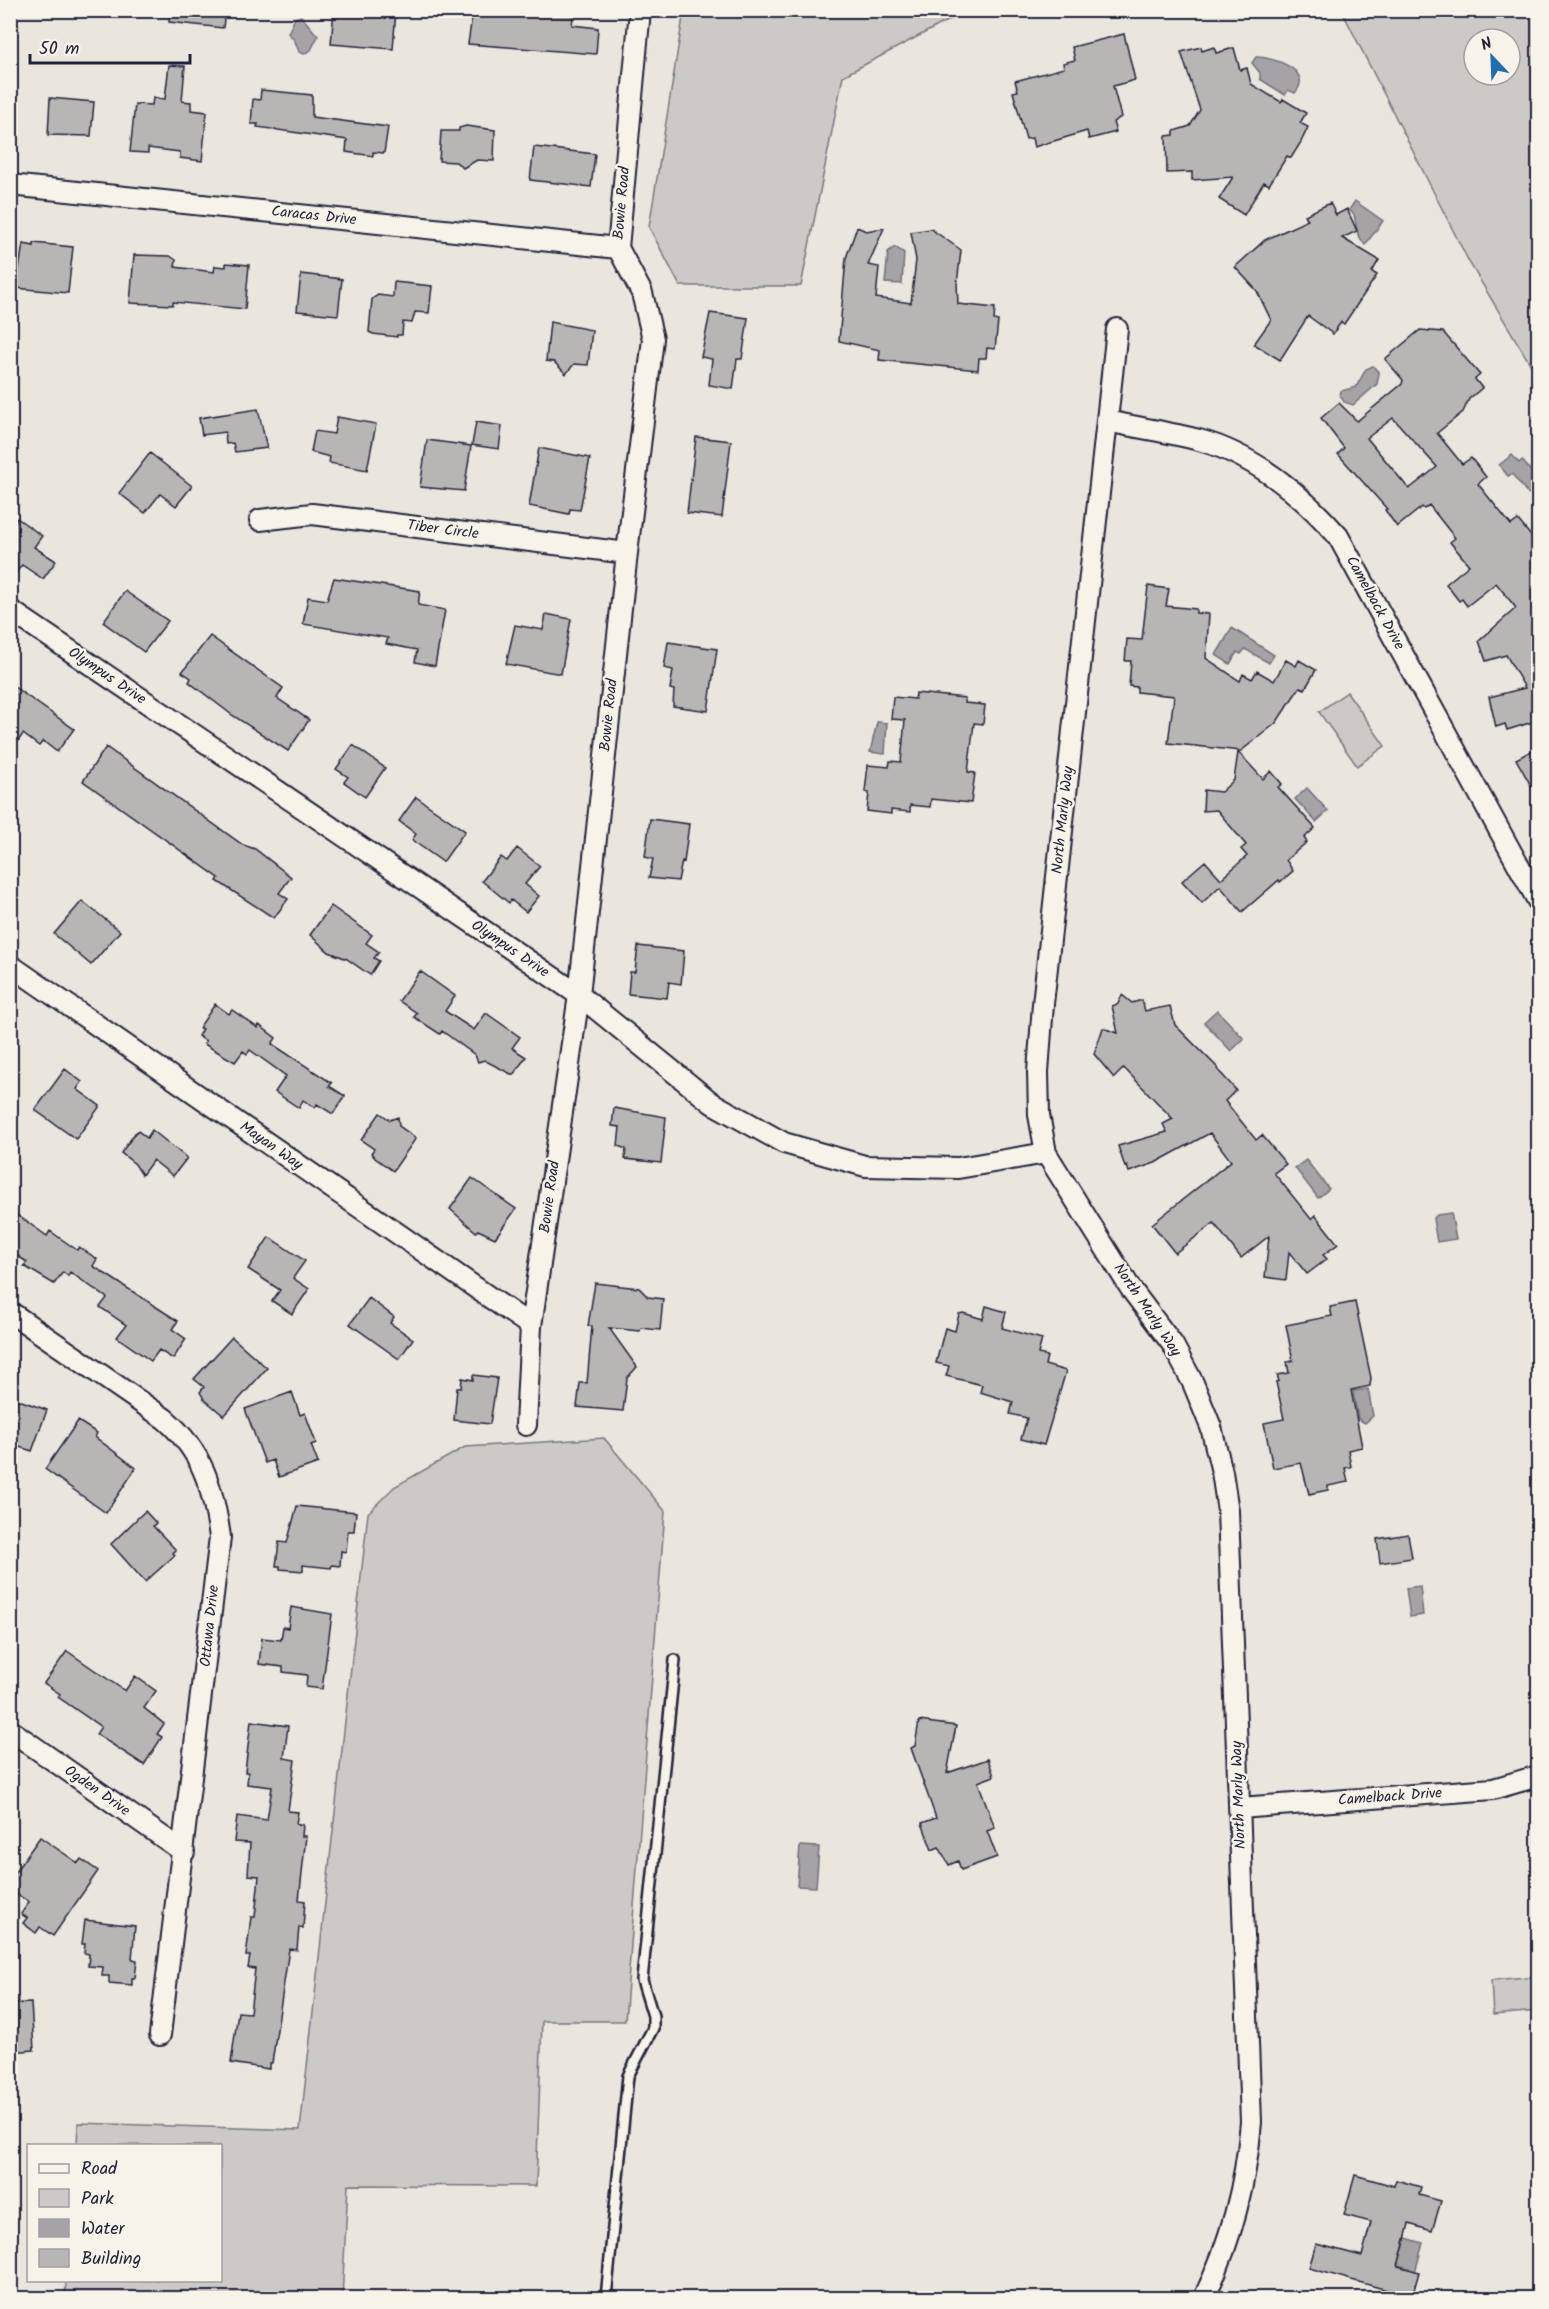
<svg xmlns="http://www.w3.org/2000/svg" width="1549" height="2309" viewBox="0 0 1549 2309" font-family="Kalam,sans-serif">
<rect width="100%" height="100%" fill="#eae6de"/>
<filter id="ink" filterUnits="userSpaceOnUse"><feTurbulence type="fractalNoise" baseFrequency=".0167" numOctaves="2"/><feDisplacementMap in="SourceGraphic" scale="12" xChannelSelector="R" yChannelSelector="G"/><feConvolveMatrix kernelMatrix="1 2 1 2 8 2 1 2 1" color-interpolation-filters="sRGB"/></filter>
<g filter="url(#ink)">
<path fill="#cdc9c6" stroke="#787680" stroke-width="1.5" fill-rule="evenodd" d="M684 11H966L843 76 801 286H680L649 227Z
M1342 11H1538V377L1469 262ZM1474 39H1510V75H1474Z
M1347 692 1385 746 1357 766 1319 712Z
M604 1438 665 1511 625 2021H542L536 2186 348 2185 342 2298H65L66 2281 220 2280V2146L77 2145 78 2123 300 2130 368 1513 394 1487 465 1447Z
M1538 1976V2011L1493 2015 1491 1980Z"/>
<path fill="#a6a3a6" stroke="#716f7b" stroke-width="1.5" d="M301 16 318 36 311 50 304 54 299 52 295 41 288 33 295 18Z
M1256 57C1272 57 1315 70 1295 93L1288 90 1285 95 1260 79V73L1252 63Z
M1355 201 1383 221 1365 245 1358 235 1354 214 1349 210Z
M895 247 904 253 902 284 885 283 888 252Z
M1373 366 1379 373 1377 384 1353 405 1344 402 1340 395 1341 391 1356 387 1366 369Z
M1512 455 1519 463 1522 460 1538 480V486L1528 494 1512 474 1508 476 1499 465Z
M1232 628 1274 655 1269 663 1245 649 1241 654 1237 652 1230 664 1216 655Z
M877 722 887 723 885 754 870 752Z
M1307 788 1328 811 1316 822 1295 799Z
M1217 1010 1244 1039 1231 1051 1204 1022Z
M1306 1160 1329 1189 1318 1198 1295 1168Z
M1451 1213 1456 1239 1437 1242 1433 1219 1437 1215Z
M1368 1389 1373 1416 1365 1423 1358 1419 1353 1391Z
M1420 1586 1423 1615 1410 1617 1406 1588Z
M800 1846 819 1847 816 1887 797 1886Z
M1406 2238 1423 2243 1414 2276 1408 2274 1409 2268 1398 2265Z"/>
<path fill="#b8b6b5" stroke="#22223b" stroke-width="1.5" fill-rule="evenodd" d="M170 10H225L223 28 169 22Z
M334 10H396L393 49 331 44Z
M473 10H574L572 25 598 28 596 54 468 44Z
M1124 34 1135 80 1113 86 1121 117 1113 122 1116 132 1089 139 1087 131 1034 147 1032 138 1026 139 1013 92 1018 91 1015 81 1064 68 1063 63 1075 60 1072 47Z
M1201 47 1202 51 1214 47 1216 53 1234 48 1240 70 1247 68 1251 84 1281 102 1283 99 1306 113 1300 123 1308 127 1301 142 1291 158 1287 156 1269 185 1264 182 1244 215 1219 199 1233 177 1192 180V172L1167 173 1166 136 1174 135V131L1190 126 1200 110 1181 52Z
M169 65 185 66 182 101 191 102V110L207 112 202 161 180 158V152L148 148V153L130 152 135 104 152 105 153 98 165 99Z
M261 90 312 95V117L388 127 384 153 373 152V156L346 152 347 140 257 127 258 124H251L253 99 260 100Z
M50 98 94 102 91 136 48 135Z
M466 126 495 130 494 161 477 160 463 168 456 162 439 161 441 131H459V128Z
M534 147 595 154 591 187 530 180Z
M1330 203 1336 215 1347 209 1357 231 1342 238 1379 260 1372 272 1377 275 1344 324 1341 322 1333 334 1308 316 1280 360 1254 344 1271 320 1257 291 1235 267 1265 240 1308 220 1305 215Z
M857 227 866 231 884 228 868 265 879 267 876 298 911 303 916 260 911 232 931 229 961 250 957 284 958 304 995 308 994 320 998 321 995 349 987 348 986 358H979L978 370 879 360 880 350 839 341 846 258Z
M34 243 73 247 68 293 16 288 23 244 34 246Z
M134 255 170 256 176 260 175 267 214 272 215 266 226 267V263L249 265 245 309 173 302V305L130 303Z
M301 274 342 279 338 315 297 311Z
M394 282 432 286 429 313 415 312 412 323 403 322 402 335H397V337L373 334 369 332 372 299 378 295 393 297Z
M710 313 748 318 742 359H737L733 389 709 385 712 359 701 357Z
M550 322 592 330 588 365 574 364 566 374 554 362 546 361Z
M1420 330 1443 332 1480 375 1475 379 1482 388 1469 399 1463 412 1437 433 1462 464 1471 458 1486 477 1478 484 1511 525 1518 520 1539 546V720L1507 730 1505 724 1496 727 1489 697 1525 688 1506 655 1486 661 1479 641 1516 608 1496 583 1467 606 1462 599 1459 601 1446 584 1469 565 1450 542 1455 538 1429 505 1424 509 1422 507 1397 527 1385 510 1387 509 1338 454 1344 448 1321 418 1339 403 1357 421 1402 384 1403 380 1385 359ZM1393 418 1437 467 1409 489 1367 438Z
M258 409 267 448 235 452 233 443 226 444 225 432 202 435 199 418Z
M337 417 376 424 367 470 329 463 330 457 311 452 315 431 334 434Z
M476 422 502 426 499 449 472 445Z
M696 437 731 441 722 517 687 513Z
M427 440 471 446 464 491 420 487Z
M539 448 590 458 580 510 570 509 569 514 529 506Z
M150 453 192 486 176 506 160 494 145 513 119 493Z
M17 518 42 536 34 547 56 561 43 579 22 565 10 580V528Z
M334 578 420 591 418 605 445 610 435 666 415 662 417 650 386 644 388 638 303 624 308 597 327 600Z
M1148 586 1169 589 1166 606 1196 609V613L1209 614 1206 658 1240 681 1243 674 1252 679 1257 671 1274 681 1286 660 1296 666 1299 660 1316 670 1305 689 1300 687 1276 723 1241 751 1168 743 1174 696 1137 692V687L1129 686 1131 661H1125L1127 639 1142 640Z
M125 591 168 621 144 652 103 622Z
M546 614 571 619 561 674 506 664 515 625 543 630Z
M210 636 283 688 277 698 309 720 288 751 232 715 189 682 191 678 182 672Z
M668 642 717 649 708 711 673 706 674 690 670 689 673 670 664 668Z
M10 684 74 729 57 752 43 741 39 746 23 734 10 752Z
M916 693 965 698V703L985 705 983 724 974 723 968 772 975 773 971 803 931 799 930 807 910 805V812L891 810V814L867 811 869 793 865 792 868 765 889 767 890 761 901 762 905 720 891 719 893 697 915 699Z
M353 745 385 768 365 797 344 782 348 777 336 769Z
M106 747 243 845 255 849 291 877 279 893 288 899 274 918 217 881 219 878 83 781Z
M1539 747V800L1516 759Z
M1238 752 1263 779 1271 771 1282 784 1278 787 1315 828 1304 838 1307 842 1286 860 1293 871 1280 882 1279 880 1242 912 1220 886 1202 903 1182 881 1205 861 1221 879 1247 856 1241 849 1246 845 1217 810 1203 811 1204 790 1221 792 1234 780Z
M416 797 465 831 443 862 412 840 416 834 399 821Z
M650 819 689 824 684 862 682 861 678 881 649 878 653 859 645 857Z
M517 848 540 866 525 884 539 896 526 912 511 900 509 903 482 881 501 857 507 861Z
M82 901 120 931 91 965 54 934Z
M331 906 372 935 366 943 379 952 374 958 379 961 370 975 347 959 329 952 310 935Z
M638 946 684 951 681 984 669 982 667 998 628 994 630 972H635Z
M420 971 455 996 445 1011 474 1030 486 1013 520 1037 512 1048 526 1057 513 1075 484 1060 478 1062 475 1055 442 1031 440 1034 414 1017 417 1013 399 1001Z
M1122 995 1132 1003 1142 1000 1145 1011 1170 1006 1175 1025 1218 1068 1217 1069 1236 1090 1225 1101 1256 1140 1262 1135 1286 1164 1274 1173 1311 1219 1315 1215 1338 1244 1323 1255 1327 1259 1307 1274 1289 1252 1286 1280 1265 1277 1269 1236 1241 1258 1214 1223 1175 1253 1152 1224 1231 1161 1210 1133 1155 1163 1129 1172 1127 1166 1125 1167 1118 1146 1167 1132 1163 1124 1173 1119 1124 1068 1114 1078 1094 1054 1103 1028 1118 1033 1112 1006 1118 1004Z
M215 1004 229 1014 232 1010 258 1028 259 1025 276 1038 272 1044 332 1083 329 1086 345 1096 333 1114 317 1104 315 1108 303 1100 299 1108 275 1092 286 1076 250 1050 247 1054 243 1051 235 1062 204 1044 206 1041 198 1036 202 1029 199 1028Z
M65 1069 82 1082 77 1089 100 1106 76 1139 35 1110Z
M614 1108 666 1117 661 1163 625 1159 626 1149 618 1146 620 1127 612 1126Z
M380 1113 390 1120 398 1117 399 1126 416 1138 393 1171 375 1158 371 1153 374 1149 361 1140Z
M152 1130 187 1158 173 1176 153 1160 142 1175 135 1164 121 1153 135 1133 138 1131 147 1138Z
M472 1178 516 1209 495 1238 478 1230 476 1232 450 1209Z
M10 1210 47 1236 50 1231 77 1250 79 1247 97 1259 93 1266 178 1321 172 1329 186 1339 173 1359 159 1350 151 1361 117 1337 126 1325 100 1307 107 1298 70 1272 68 1276 63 1272 54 1284 24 1266 27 1262 10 1251Z
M269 1237 305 1261 293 1278 309 1289 292 1314 272 1301 280 1290 248 1269Z
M595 1283 639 1288 648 1297 663 1299 660 1330 641 1328 640 1331 609 1328 637 1367 627 1378 623 1411 577 1407 580 1383H587L592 1326H588Z
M369 1298 394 1317 390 1323 413 1339 399 1359 350 1324Z
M1355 1302 1371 1378 1370 1386 1351 1390 1362 1447 1348 1450 1351 1467 1345 1468 1348 1482 1328 1486V1490L1309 1494 1301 1463 1273 1468 1264 1423 1284 1419 1276 1382 1279 1381 1277 1375 1289 1373 1287 1362 1293 1361 1286 1325 1332 1316 1330 1307Z
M986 1306 1006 1312 1002 1328 1042 1339 1038 1354 1047 1356 1045 1365 1066 1371 1044 1445 1021 1439 1027 1418 1010 1414 1013 1402 980 1392 982 1385 946 1376 949 1366 936 1363 945 1328 955 1331 959 1314 963 1313 983 1319Z
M232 1337 267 1368 224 1416 204 1399 200 1392 204 1387 194 1379Z
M473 1375 497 1378 490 1424 454 1420 457 1388H461L462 1378 473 1380Z
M292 1392 300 1415 305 1413 316 1443 311 1445 318 1463 279 1477 273 1460 265 1463 245 1409Z
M10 1397 47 1410 32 1451 10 1444Z
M78 1421 97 1433 95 1437 136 1468 106 1513 45 1469Z
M297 1506 356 1512 354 1531H348L346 1552 341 1551 340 1566 332 1565 331 1568 303 1565V1571L280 1569V1566H276L279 1542 287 1543Z
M145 1511 156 1523 153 1526 176 1550 173 1553 175 1555 145 1582 111 1544Z
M1408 1534 1412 1558 1380 1563 1377 1539Z
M291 1607 332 1614 322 1689 306 1687 307 1675 283 1672V1667L259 1664 262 1638 281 1640 283 1627 288 1628Z
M67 1651 125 1691 135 1676 156 1691 144 1708 164 1724 157 1734 162 1737 144 1765 96 1734 101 1727 58 1697 60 1694 44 1683Z
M251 1721 288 1726 284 1758 295 1760 288 1811 298 1812 296 1824 303 1825 302 1836H306L299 1900 305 1901 303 1928 299 1927 297 1950 289 1949 272 2063H269V2069L231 2063 238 2012 250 2013 255 1969 248 1968 250 1956H246L251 1917H255L259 1876 248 1875 250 1843 234 1842 237 1816 267 1820 272 1787 247 1784 248 1772H245Z
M919 1721 956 1726 947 1773 988 1759 994 1776 978 1782 995 1828 987 1831 997 1857 961 1870 958 1861 949 1865 939 1847 932 1850 922 1823 936 1818 911 1748 915 1746Z
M40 1837 78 1863 81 1859 98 1871 53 1936 40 1927 36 1933 23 1923 27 1918 21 1914 29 1902 10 1890V1879Z
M85 1920 135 1926 132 1959 137 1960 135 1978H132V1985L109 1983V1976H102L103 1967 88 1966 89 1954 84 1953 85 1944H82Z
M31 2003 34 2050 11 2052 10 2004Z
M1355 2175 1394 2186 1396 2180 1421 2187 1419 2195 1441 2201 1432 2231 1409 2224 1398 2266 1419 2272 1412 2297 1309 2268 1316 2244 1362 2256 1371 2222 1344 2215Z"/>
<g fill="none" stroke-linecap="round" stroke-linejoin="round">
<g stroke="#22223b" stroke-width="14">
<path id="service" d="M606 2298 628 2076 653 2028V2016L642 1980 675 1660"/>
</g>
<g stroke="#22223b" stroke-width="24">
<path id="minor" d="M10 185 618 248
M1117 329 1043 1004 1038 1072 1039 1115 1046 1153 1131 1289 1173 1345 1193 1383 1211 1427 1222 1472 1228 1511 1251 2122C1246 2184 1231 2242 1204 2298
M1108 421C1138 428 1169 432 1199 440 1254 455 1301 494 1338 536L1538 901
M260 520 312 514 627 553
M10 610 579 995 712 1103 784 1143 865 1166 958 1168 1046 1153
M10 965 531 1326
M10 1312 165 1419C203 1452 213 1488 220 1537L160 2035
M526 1425 531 1326 579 995 627 553 653 339 642 293 618 248 640 10
M10 1730 184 1852
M1240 1808 1493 1789 1538 1776"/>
</g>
<use href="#service" stroke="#f7f3e8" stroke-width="9"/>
<use href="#minor" stroke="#f7f3e8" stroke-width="20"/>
</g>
</g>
<g text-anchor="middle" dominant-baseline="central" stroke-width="5" stroke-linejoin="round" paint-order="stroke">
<g font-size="15" fill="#22223b" stroke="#f7f3e8">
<text transform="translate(622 203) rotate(-85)">Bowie Road</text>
<text transform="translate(314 216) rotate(6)">Caracas Drive</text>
<text transform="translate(443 530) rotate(7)">Tiber Circle</text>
<text transform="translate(1375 603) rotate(61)">Camelback Drive</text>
<text transform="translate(107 676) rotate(34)">Olympus Drive</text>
<text transform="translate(609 715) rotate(-84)">Bowie Road</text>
<text transform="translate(1063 820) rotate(-84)">North Marly Way</text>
<text transform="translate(510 949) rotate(34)">Olympus Drive</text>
<text transform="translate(271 1146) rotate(35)">Mayan Way</text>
<text transform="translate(550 1197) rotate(-82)">Bowie Road</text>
<text transform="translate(1147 1310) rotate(56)">North Marly Way</text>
<text transform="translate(210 1626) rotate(-84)">Ottawa Drive</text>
<text transform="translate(97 1791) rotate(35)">Ogden Drive</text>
<text transform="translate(1239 1795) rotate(-92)">North Marly Way</text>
<text transform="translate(1390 1797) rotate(-4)">Camelback Drive</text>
</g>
</g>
<rect width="1549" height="2309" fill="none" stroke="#f7f3e8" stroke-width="36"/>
<rect x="18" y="18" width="1513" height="2273" fill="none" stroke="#22223b" stroke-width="2" filter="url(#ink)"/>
<rect x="27" y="2144" width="195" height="138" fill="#f7f3e8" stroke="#a29fa3" stroke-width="1.5"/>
<rect x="39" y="2164" width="30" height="9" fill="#f7f3e8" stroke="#a29fa3" stroke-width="1.5"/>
<text x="81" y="2174" font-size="18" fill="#22223b">Road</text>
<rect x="39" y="2189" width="30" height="18" fill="#cdc9c6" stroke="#a29fa3" stroke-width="1.5"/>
<text x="81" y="2204" font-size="18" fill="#22223b">Park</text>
<rect x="39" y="2219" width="30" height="18" fill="#a6a3a6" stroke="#a29fa3" stroke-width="1.5"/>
<text x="81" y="2234" font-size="18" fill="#22223b">Water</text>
<rect x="39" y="2249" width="30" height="18" fill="#b8b6b5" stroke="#a29fa3" stroke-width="1.5"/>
<text x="81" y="2264" font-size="18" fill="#22223b">Building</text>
<g transform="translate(1492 57) rotate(337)"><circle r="28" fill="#f7f3e8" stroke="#a29fa3" stroke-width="1.5"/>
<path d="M0-4.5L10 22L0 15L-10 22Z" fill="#1f6fb2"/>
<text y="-9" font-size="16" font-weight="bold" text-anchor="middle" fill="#22223b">N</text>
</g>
<path d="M30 54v9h160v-9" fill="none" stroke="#22223b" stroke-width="3"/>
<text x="39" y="54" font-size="18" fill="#22223b" stroke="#f7f3e8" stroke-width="4.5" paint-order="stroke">50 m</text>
</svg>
